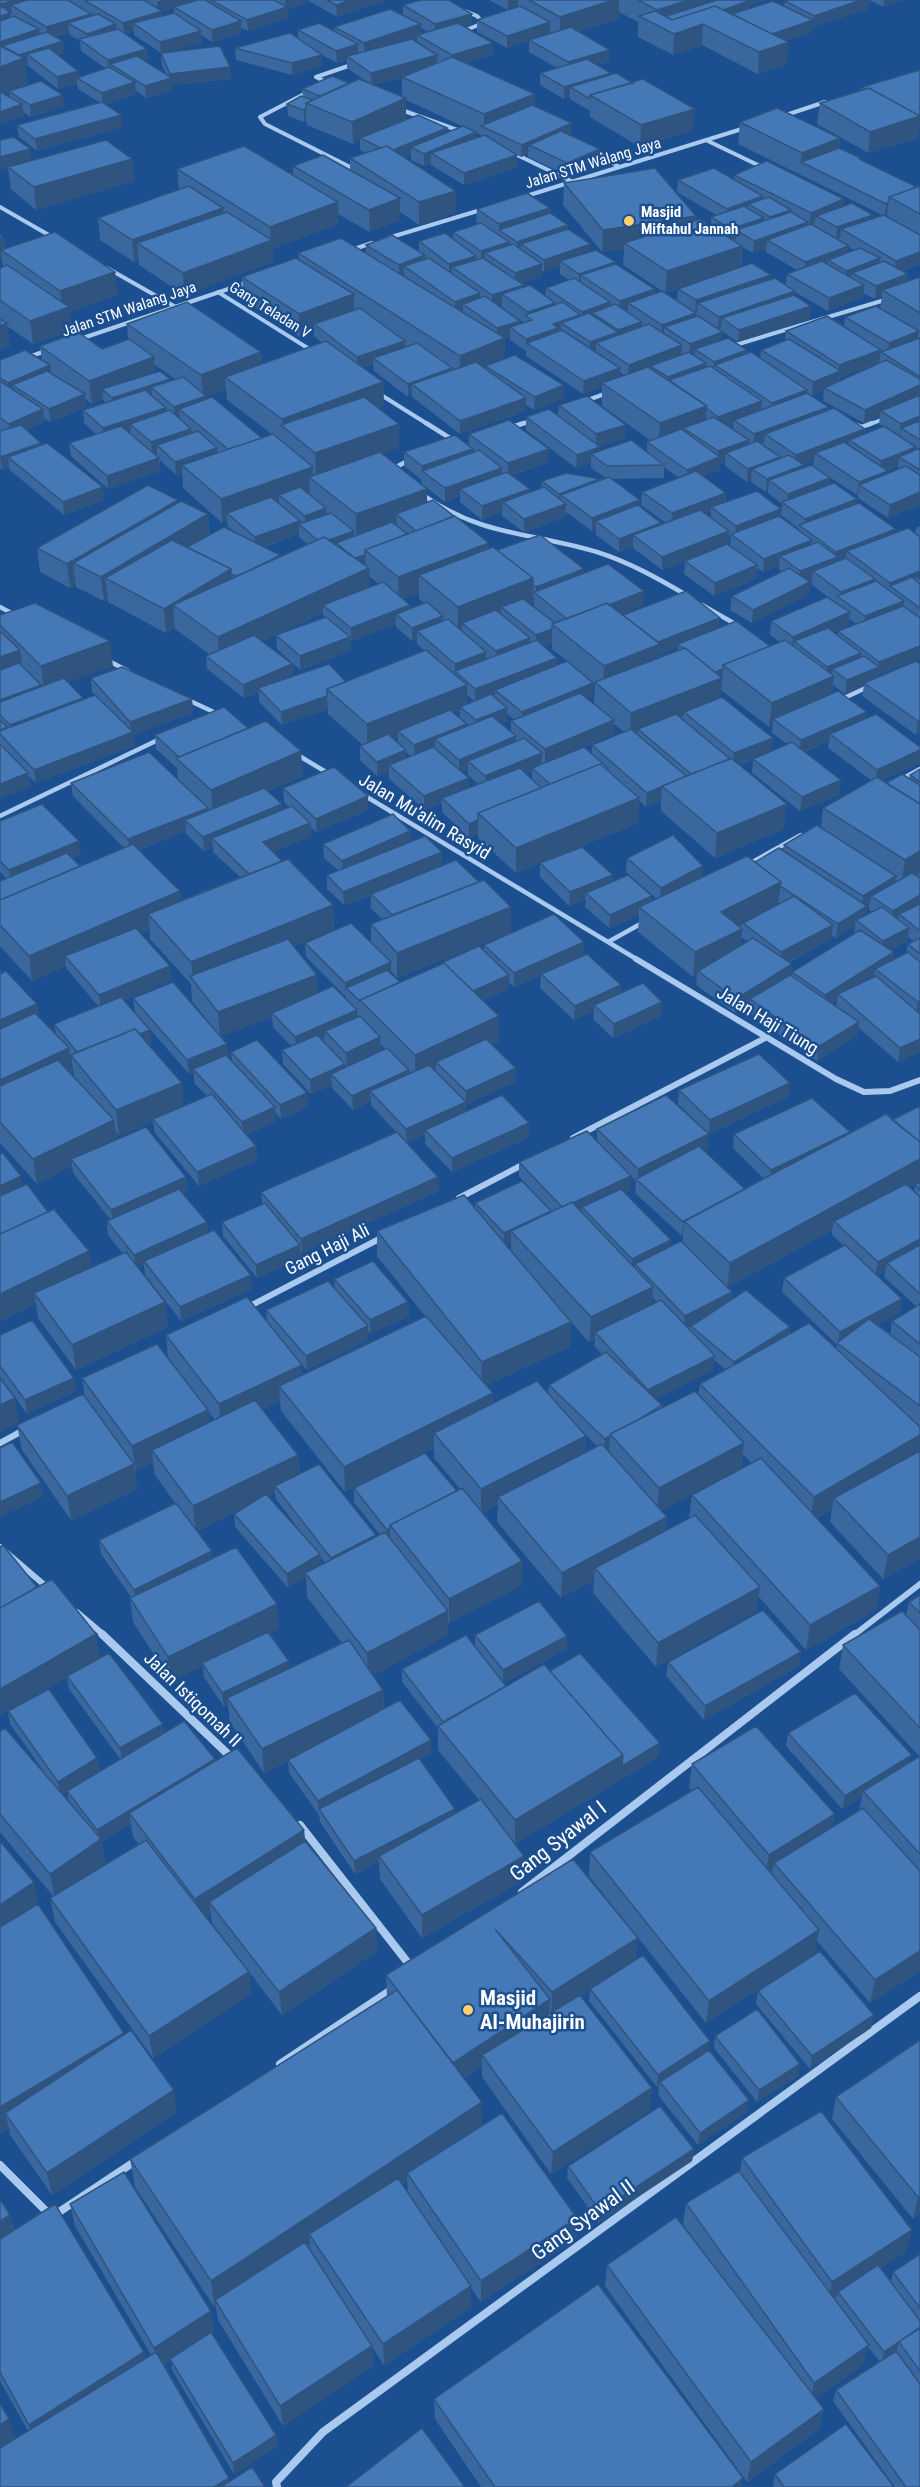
<svg xmlns="http://www.w3.org/2000/svg" width="920" height="2487" viewBox="0 0 920 2487" font-family="'Roboto Condensed',sans-serif">
<rect width="100%" height="100%" fill="#1b4f8f"/>
<g fill="none" stroke-linecap="round" stroke-linejoin="round">
<path stroke="#a9c9ee" stroke-width="4" d="M464 31 483 23 477 16 465 11
M328 83 316 77 354 64
M310 91 260 117 265 124 356 170
M399 109 460 131
M783 116 825 102
M708 141 764 168
M595 151 619 167
M511 152 573 182
M523 197 745 128
M0 207 54 238
M388 238 484 209
M351 250 372 243
M107 268 174 306
M218 292 314 352
M77 340 249 282
M732 346 888 299
M26 358 48 350
M378 393 429 425
M585 401 610 392
M519 425 534 420
M868 425 886 418"/>
<path stroke="#a9c9ee" stroke-width="4.5" d="M426 423 453 440
M856 425 862 427 872 423
M509 428 524 423
M400 474 398 466 411 459
M423 495C483 537 531 532 597 552 629 562 659 579 688 596
M702 605 737 625
M0 607 15 615
M105 659 128 671
M186 699 220 715
M842 699 870 686
M296 754 331 775
M900 780 920 769
M362 794 638 960
M0 816 162 738
M747 865 801 835
M608 942 644 922"/>
<path stroke="#a9c9ee" stroke-width="6" d="M636 959 836 1079 864 1092 890 1091 920 1080
M573 1138 767 1037
M459 1198 524 1164
M246 1308 383 1237
M0 1443 24 1430
M0 1547 48 1588
M77 1612 104 1635
M854 1635 920 1584"/>
<path stroke="#a9c9ee" stroke-width="8" d="M102 1634 233 1759
M300 1825 412 1968
M522 1892 855 1634
M280 2064 391 1990
M0 2165 51 2216
M53 2216 137 2160
M277 2487 276 2482 323 2432 920 1996"/>
</g>
<path fill="#3a679d" fill-rule="evenodd" d="M0 0H195L185 4 198 0H306V3L287 10 288 18 248 31 241 28V33L212 42 201 35 202 43 167 52 231 79 173 85V90L146 98 136 91V94L105 104 122 127 37 151 19 137 17 125 99 102 78 89 77 84 58 89 28 66V65L25 66 27 86 64 107 31 117 23 112 24 116 0 124ZM174 8V13L163 16 162 12ZM134 31V35L161 53 162 65 166 74 146 62 148 61 147 49 125 34ZM69 33 70 35 80 41 81 51 105 68 79 77 78 71 57 55 64 53 55 37ZM9 92 10 97 4 94Z
M307 0H387L337 17Z
M489 0H765L749 5V9L784 6 785 1 789 0H904L883 7 869 0 868 9 812 27V32L785 41 787 64 758 74 702 45 673 55 638 37V22L619 12V19L578 32 609 61 597 65 693 130 640 147 590 117V111L570 99V97L564 99 540 85V73L557 68 529 52V40L507 48 477 32V20L508 10Z
M403 5 472 25 466 27 493 43V55L466 63 535 94V107L571 135 600 161 567 175 528 157V154L521 157 514 153 517 155V167L464 185 431 165V163L424 166 411 160V155L405 157 456 191V213L419 225 400 212V220L370 232 338 214 339 224 273 248V262L184 295 139 265V261L134 262 100 240 98 218 179 190 177 169 293 176V166L350 170V158L366 153 360 150V140L353 144 307 125 306 120 304 122 288 116 287 104 303 97 302 89 349 83H369L347 68V60L337 63 322 55V66L292 75 236 60 235 48 298 38V30L334 31V27L403 15ZM421 28 428 32 421 34ZM417 37V42L412 39ZM402 77V96L373 85ZM406 100 462 126 447 133 406 119ZM476 133 481 135V137L476 138Z
M862 87 919 126 918 138 868 153 817 124 820 103 861 90Z
M740 122 840 138 839 148 861 158V160L917 187 920 186V264L902 271 908 274 907 282 920 277V338L918 337V339L920 338V505L888 518 858 498V495H857L814 467 830 478V485L857 499 856 504 896 529V533H915L916 528 920 526V658L878 675V677L916 661 920 733 916 735 862 696 864 686 845 694 833 685 832 694 866 718 920 763 882 780 886 783 909 778 910 775 920 769V1052L898 1062 858 1027 857 1036 817 1061 749 1013 750 1004 735 1013 696 985 697 975 693 977 638 932 639 915 609 928 585 907 586 899 569 906 540 877V863L516 873 478 838V834L469 838 442 812V803L425 810 389 779V771L377 776 360 760V746L363 745 328 714V709L282 725 259 702V692L244 698 207 669 206 656 209 654 175 629V628L166 633 108 602V599L104 601 76 587V585L70 588 40 572 37 548 178 500V502L208 514 210 534 233 531 228 527 227 521 222 523 183 488 182 473 176 475 160 460V471L108 489 71 456 69 443 96 434 84 423 83 410 105 403 103 399 92 404 85 399 86 407 50 422 44 418V422L26 430 41 445 104 500 64 515 10 470 9 467 2 470 0 468V431H2L0 430V360H42L40 346 102 349 128 340 127 324 261 352 262 364 322 343 314 336V332L300 337 244 300 242 277 299 259 298 253H366V245L419 252V241L453 239V232L480 224 476 222 477 209 550 213 568 229 591 251 616 262V264L655 289V294L677 301 678 289 665 293 623 265 624 249 602 252 563 205 564 183 696 216V220L711 226V217L716 215 677 192 678 180H734V175L873 215V218L882 215 738 144ZM742 247 753 253 766 249V252L797 270 787 274 786 285 770 280 771 275 741 267ZM849 247 854 250 848 252ZM560 267V274L569 280 546 288 545 296 524 287 521 283 542 276V271L544 272ZM795 292 828 311 863 297V293L875 299 882 296 880 309 845 317 844 327 786 331 785 341 761 350 760 359 747 354V350L722 340 723 332 738 342 810 319 795 295ZM502 305V307L524 323 520 324 498 306ZM510 337V340L526 351V356L583 394 602 387V406L650 440 647 442V451H600L599 446 625 438 559 405 558 416 526 417V430L576 468 591 463V468L606 478 600 481H542L541 488 530 492V489L512 475 548 462 469 434V445L404 452V466L422 480V484L445 502 460 496V502L482 520 502 512V516L524 532 565 517 566 512 592 531 596 530V535L619 552 633 547V548L662 570 685 561 684 574 714 596 756 579 757 568 763 572 779 566V569L782 572 732 596 730 610 752 623 809 595 808 581 812 579 811 584 833 601 771 621 770 635 780 642 770 646 719 627 623 615 621 614 643 605 584 573V569L489 549V543L427 503V489L382 453 399 448 377 408 384 405 383 382 363 368 373 364 374 371 408 397 412 395V397L460 434 526 411V405L534 410 564 398V385L504 359 505 339ZM878 364 840 381V377ZM155 365 175 379 170 381V379L155 372ZM619 372 624 375 619 377ZM226 389 227 400 273 435 262 438 207 399 206 397ZM824 390 823 401 864 423 880 416 879 424 883 426 865 434V429L829 410 812 395ZM733 424V429L728 426ZM725 461V466L747 482 751 480V482L766 492 768 491V493L782 504 781 515 799 529V531L780 517 781 509 726 502V493L703 476 719 471 720 463ZM814 461 813 466 804 467V464ZM898 466V470L887 474V471ZM664 467 679 478 642 492 641 505 666 523 661 525V523L640 507 612 479 664 478ZM711 512V517L706 514ZM299 534V537L307 544 281 556 280 555 265 547ZM729 535 731 536 730 546 728 544ZM369 576 379 584 369 588ZM419 593V599L424 603 410 608 403 599ZM533 598 534 599V606L556 623 530 604 533 602ZM323 613 324 618 276 635ZM849 619 856 624 838 631V635L834 632 848 626ZM396 624V627L412 641 417 639V644L425 651 346 682 293 676 292 664 263 641 276 635 277 649 300 670 350 651V641H351ZM552 642V649L595 684 594 704 587 699 593 697 557 665V658L543 646ZM678 647V650L659 657V654ZM721 683V690L769 727 773 726 772 733 787 744 771 751 773 738 720 698ZM467 695 474 701 467 704ZM460 712V718L455 714ZM507 714 514 719 511 721V732L501 724 507 721ZM614 724 624 732 592 745V754L563 756 614 734ZM398 737V743L393 739ZM829 741 828 748 871 780 823 808 821 828 784 845 783 851 755 862 703 877 627 858 626 872 657 899 652 901 612 882 555 857 638 823 639 800 646 807 661 801V811L715 858 784 829 739 765 761 756 753 759 752 773 800 811 840 794 805 752ZM406 752 411 756 406 758ZM468 770V775L478 784 469 788V778L463 772ZM532 771V779L525 773ZM869 905V910L872 912 866 915 867 906ZM855 926 854 933 792 972 791 976 789 962 831 939V935L836 938ZM741 937 747 941 741 945ZM908 937 913 941 908 944 906 953 893 960 894 952 891 950 907 942ZM837 1000 836 1007 832 1004Z
M30 149 31 161 132 159 134 181 36 210 11 189 8 168Z
M0 233 6 249 115 272 117 295 70 312 72 330 33 344 7 326 10 346 0 350V268L3 267 2 260 0 261Z
M0 615 113 666 67 682 84 700 97 698 92 692 91 678 192 699 193 713 133 735 134 746 36 783 29 776 30 787 0 798Z
M155 735 303 776 268 791 283 809 289 807 284 802 283 788 368 796V810L316 832 311 827V836L273 852 333 905 334 930 293 946 318 992 346 999V997L306 957 305 943H371V924L382 919 371 908V895L344 905 327 889V875L338 870 324 858 323 844 410 831 411 841 442 852V865L479 882 511 907V932L397 978 391 971V974L400 982 484 951V945L584 955 621 993 662 1002 661 1016 613 1038 593 1019 594 1011 574 1020 540 988 541 975 514 987 509 982V989L483 1001 499 1041 492 1045 515 1082 466 1105V1112L529 1137 452 1172 425 1144V1134L407 1143 439 1191 302 1253 300 1252 301 1259 257 1278 223 1236 222 1222 262 1204 261 1192 396 1132 371 1105V1101L353 1110 332 1088V1085L311 1094 283 1064 282 1050 291 1046 273 1027 272 1017 221 1036 228 1058 232 1061 231 1052 308 1107 281 1119 275 1112 276 1121 246 1135 257 1160 199 1186 155 1133 153 1121 119 1136 116 1132 117 1140 188 1191 183 1193 208 1232 252 1289 181 1321 145 1275 144 1265 138 1268 165 1302 168 1327 76 1370 38 1318 36 1304 0 1321 23 1186 89 1251 92 1268 123 1254 108 1235 107 1221 110 1219 73 1173 72 1166 37 1184 0 1143V968L1 973 39 1018 56 1034 54 1024 98 1006 67 969 66 966 32 981 0 946V881L6 878 0 872V821L81 855 72 858 80 866 124 848 73 796 71 783 178 780 177 768 156 749ZM186 831V834L204 851 213 847V852L240 877 181 900 180 891 139 850ZM150 930V939L191 984 192 1001 212 1026 133 998 135 1012 189 1074 194 1072V1083L207 1096 184 1106 149 1045 151 1044 150 1030 124 1000 172 980 170 966 141 934ZM381 1045 385 1049 381 1051ZM70 1055 71 1056 74 1077 71 1074 72 1073Z
M790 1083 788 1097 709 1134 678 1104 679 1090Z
M597 1129 709 1134 707 1148 703 1150 745 1189 764 1179 733 1148 734 1134 850 1133 914 1191 915 1185 920 1182V1559L883 1579 830 1522 832 1509 817 1518 880 1586 876 1610 806 1650 758 1596 756 1611 656 1667 593 1593 594 1580 561 1598 497 1522 498 1505 483 1513 522 1561V1585L449 1623 448 1622V1635L373 1675 383 1690 384 1708 431 1740V1753L420 1759 455 1809V1813L479 1800 438 1750V1728L402 1682V1669L475 1647V1635L567 1636V1649L504 1683 506 1686 550 1671 660 1743 658 1757 515 1844 524 1856V1880L422 1938 380 1879 379 1862 355 1874 320 1822 319 1815 289 1773 288 1761 264 1773 230 1722 228 1705 224 1707 204 1677 203 1666 171 1681 133 1622 130 1598 131 1597 101 1554 99 1540 175 1503 155 1475 153 1463 136 1471 134 1469 137 1489 71 1520 22 1450 17 1425 85 1398 82 1378 168 1359 166 1335 267 1322 266 1310 335 1289 334 1279 408 1302 409 1316 370 1334 368 1331V1340L307 1370 291 1352 302 1375 425 1316 377 1256V1231L475 1209V1203L551 1213 552 1212 519 1176V1162L597 1141ZM631 1176 636 1181 635 1193 682 1236H683V1242L670 1247 671 1240 625 1193 630 1190ZM832 1230V1235L844 1246 784 1278 782 1292 837 1345 836 1349 789 1335 790 1327 731 1300 732 1292 727 1288ZM511 1243V1251L506 1246ZM885 1271 884 1277 916 1306 892 1321 890 1335 877 1325 900 1313 902 1299 877 1275ZM652 1297 657 1302 652 1304ZM571 1322 589 1342 595 1340 594 1346 602 1354 549 1385 548 1394 493 1404 486 1385 570 1347ZM714 1360 725 1369 700 1384 698 1395 662 1407V1405L656 1399 713 1370ZM280 1401 281 1411 345 1492 434 1448V1458L460 1489 457 1491 354 1488V1502L380 1535 376 1537 300 1473 298 1455 262 1409ZM208 1411 215 1420 209 1423ZM582 1431 597 1446 585 1453 586 1436ZM743 1454 751 1463 692 1495 689 1518 666 1530 667 1517 661 1510 741 1468ZM275 1492 276 1499 304 1536 268 1496ZM247 1506 234 1514 235 1527 288 1588 306 1577 307 1597 342 1643 289 1669V1661L269 1633 279 1629 213 1558 197 1531ZM320 1557 325 1563 321 1565Z
M0 1335 74 1378 76 1391 27 1414 0 1376Z
M37 1587 100 1658 164 1733 216 1761 304 1830 305 1841 377 1951 282 2015 249 1972 251 1994 153 2058 55 1922 50 1898 53 1896 0 1832V1731L47 1776 10 1724 8 1711 0 1716ZM67 1677 69 1689 120 1759 100 1771 97 1758 16 1706ZM91 1776 67 1791 69 1802 62 1794ZM131 1824 133 1837 139 1844 83 1878 105 1863 102 1841ZM211 1914 212 1925 206 1917Z
M920 1595V1971L870 2003 817 1941 815 1953 706 2023 589 1876 590 1852 692 1791 689 1788 692 1764 833 1826 859 1810 862 1797 842 1809 786 1746 788 1733 910 1762 919 1756 839 1669 843 1645 906 1615 909 1602Z
M801 1652 799 1666 704 1720 666 1676 668 1662Z
M0 1841 39 1905 125 2035 177 2112 52 2195 10 2135 9 2128 0 2133Z
M573 1859 636 1960 710 2041 709 2050 747 2112 698 2145 658 2095 659 2085 657 2087 589 2001 590 1990 581 1996 652 2088 649 2111 551 2174 482 2077V2066L464 2078 482 2102V2126L577 2218 576 2239 481 2302 471 2288V2307L384 2365 372 2347 373 2366 283 2426 218 2320 216 2307 215 2308 135 2187 130 2159 387 1997 386 1975ZM407 2180 408 2193 402 2184Z
M758 1991 874 2015 871 2028 810 2069 756 2004Z
M715 2036 798 2076 757 2102 714 2048Z
M920 2040V2213L913 2219 832 2119 836 2097Z
M694 2149 692 2161 599 2223 567 2178 568 2166Z
M742 2158 906 2252 881 2268 891 2281 893 2272 920 2254V2487H895L833 2401 836 2390 880 2362 868 2347 863 2365 816 2398 824 2409 819 2429 747 2482 605 2286 607 2265 700 2248 683 2224 686 2203 740 2172Z
M0 2199 10 2215 14 2230 145 2359 151 2355 75 2226 70 2204 214 2332 212 2333 276 2435 278 2446 234 2474 172 2370 171 2360 164 2364 229 2478V2482L265 2487H0L28 2431 0 2381Z
M434 2399 741 2487H481L435 2419Z
M775 2474 894 2487H774L773 2485Z"/>
<path fill="#305480" d="M17 0H25L26 10 11 5 12 13 10 14 12 25 0 28V4Z
M162 0H195L162 12 163 22 133 23 134 31 124 34 123 23 158 12 157 2Z
M285 0H306V3L287 10 288 18 248 31 247 20 286 7Z
M351 0H387L337 17 336 5Z
M508 0H518V7L508 10Z
M613 0H619V19L560 38V17Z
M689 0H735L657 19V10Z
M747 0H765L749 5V13L703 24 702 45 673 55 674 34 671 32Z
M861 0H869L868 9 812 27 814 16Z
M884 0H904L883 7Z
M91 14 92 26 68 23 69 33 47 39 46 27Z
M472 14V25L435 36V24Z
M813 20 812 32 764 48 765 36Z
M241 21V33L212 42V30Z
M550 22V34L507 48V36Z
M116 24 117 36 88 46 87 34Z
M421 24V36L417 35V37L364 55V43Z
M39 29 40 41 0 54V42Z
M201 31 202 43 161 54 160 42Z
M63 41 64 53 37 62 27 54 28 65 25 66 27 86 0 96V67L17 56Z
M789 42 787 64 758 74 759 52Z
M493 43V55L452 67V55Z
M358 44V56H347V60L337 63 336 51Z
M147 49 148 61 118 69 110 64 111 71 109 72 108 60Z
M610 50 609 61 568 74V62Z
M322 55V66L292 75V63Z
M437 55V67L372 85 371 73Z
M230 67 231 79 173 85V90L146 98 145 86 170 79V74Z
M78 71 79 79 77 78V84L58 89 57 77Z
M611 73 610 85 570 87V97L564 99V87Z
M135 82 136 94 103 105 102 93Z
M535 94V115L484 127V114Z
M63 95 64 107 31 117 30 105Z
M406 98V119L360 138V140L353 144 352 122Z
M22 104 24 116 0 124V112Z
M306 108V120L304 122V110Z
M695 109 693 130 640 147 641 125Z
M920 114V126H919L918 138 868 153 870 132Z
M121 115 122 127 37 151 35 139Z
M572 123 571 135 529 145 528 154 521 157 522 145Z
M447 128V140L411 147V155L389 164V152Z
M476 132V144L431 153V163L424 166V154Z
M840 138 838 160 801 162 802 153Z
M30 149 31 161 0 170V157Z
M600 149V161L567 175V163Z
M517 155V167L464 185V173Z
M132 159 134 181 36 210 34 187Z
M456 191V213L419 225V202Z
M763 196 762 209 748 204 747 214 726 221 727 209Z
M400 198V220L370 232 369 210Z
M844 199 842 211 816 216 815 222 809 225 811 213Z
M338 202 339 224 273 248V262L184 295 183 273 271 241 270 227Z
M888 203 887 216 885 217 886 204Z
M223 208 225 231 137 243 139 261 134 262 132 240Z
M550 208V220L499 230V224Z
M791 210 790 222 769 230 770 217Z
M873 215 872 227 841 229 840 238 836 240 837 227Z
M696 216 695 238 624 243V249L602 252 603 230Z
M764 218 763 230H736V239L729 242 730 229Z
M808 222 807 235 767 240 766 249 753 253 754 241Z
M568 225V238L521 244 520 253 517 255V242Z
M4 236 7 254 1 250 2 260 0 261V238Z
M509 242V255L485 253V262L481 264V251Z
M591 244V257L560 261V267L544 272V260Z
M742 246 740 268 665 293 667 271Z
M849 246 848 258 828 260 827 266 804 274 805 262Z
M920 252V264L894 273 896 261Z
M425 255V268L404 266V276L399 278V265Z
M476 256V268L452 267V275L449 276V264Z
M880 258 879 271 852 273 851 281 845 283 846 271Z
M616 262 615 275H581L580 287H579V274Z
M542 264V276L514 285 515 273Z
M115 272 117 295 70 312 72 330 33 344 30 321 62 310 60 291Z
M908 274 906 287 882 290V296L875 299 876 286Z
M771 275 770 287 698 303 697 312 695 313 696 300Z
M524 285 523 298 502 294V305L492 308V295Z
M864 285 863 297 828 311 829 298Z
M655 289 654 302 628 303V311L619 314 620 301Z
M795 291 794 304 722 318 721 328 718 329 719 317Z
M480 293V306L463 304V312L455 314V302Z
M354 294V317L314 324V332L300 337 299 314Z
M610 302 609 315 592 313 591 321 581 325 582 312Z
M555 303V316L532 320 527 317 528 312Z
M811 306 810 319 738 342 739 330Z
M696 313 695 326 664 327V337L661 338 662 325Z
M580 315 579 327 561 323V334L527 343 526 352V339L553 324Z
M520 321 519 333 510 327V337L505 339 504 362 485 366V369L460 379V356L497 341V328Z
M642 322 641 334 618 343V330Z
M7 323 10 346 0 350V326Z
M919 331 917 344 887 356 889 343Z
M618 332 617 345 596 343V353L589 355 590 342Z
M723 332 722 345 695 349V354L689 357 690 344Z
M405 341V354L373 358V364L358 370 357 357Z
M682 345 681 358 650 366V370L628 378 629 365Z
M747 350 746 363 715 365 714 374 713 375 714 362Z
M881 350 879 363 840 377 839 384 824 388V390L812 395 813 382 839 372V365Z
M261 352 263 375 225 377 226 389 206 397 207 409H179L180 418 175 420 174 407 203 397 201 375Z
M154 357 156 380 102 389 103 399 92 404 89 381Z
M706 363 705 376 667 381 668 377Z
M50 365 52 378 12 385 13 395 9 396 8 383Z
M452 368V381L412 384V395L408 397V384Z
M620 368 619 380 602 383V387L583 394 584 381Z
M170 379 171 392 151 387 152 398 113 411 112 398Z
M383 382 384 405 296 437 282 426V419Z
M564 385V398L534 410 535 397Z
M920 385V397L881 411 880 416 864 423 865 410Z
M807 390 806 403 771 416 772 403Z
M85 394 86 407 50 422 49 409Z
M526 398V411L460 434V421Z
M762 401 760 414 734 420 733 424 718 430V417Z
M707 406 705 429 683 428V437L658 446 660 423Z
M829 407 828 420 765 434 764 443 753 447 754 434Z
M166 408 167 421 130 424 131 432 104 441 103 428Z
M43 409 44 422 10 437 9 424Z
M920 416V428H901L900 436 899 437 901 424Z
M399 424V448L316 476 315 453Z
M626 425 625 438 596 448V434Z
M191 429 192 442 157 445V454L152 455 151 442Z
M865 429 864 442 849 440 848 448 815 453 814 461 794 468 796 455Z
M749 440 748 453H726L725 461 720 463 719 471 686 483 687 470 717 459 718 451Z
M41 443 42 456 8 457 9 467 2 470 0 457Z
M600 447 599 460 591 454V463L576 468 577 455Z
M916 447 915 460 899 457 898 466 879 474 881 461Z
M217 448 218 461 182 465V473L176 475 175 462Z
M473 449V462L422 471V480V466Z
M549 449 548 462 508 476V463Z
M780 457 778 470 752 469 751 480 747 482 748 469Z
M159 458 160 471 108 489 107 476Z
M804 465 803 478 769 480 768 491 766 492 767 479Z
M313 467V480L309 477 310 492 286 501 279 495V503L233 519 227 513V521L222 523 221 499Z
M502 468V481L460 489V496L445 502V488Z
M888 471 886 484 859 485 858 495H857L859 482Z
M830 478 829 492 787 506 788 494Z
M600 479 599 492 561 495V506L566 504 565 517 524 532V519L558 506 559 494Z
M103 487 104 500 64 515 63 502Z
M427 489V513L396 514 397 524 356 538V514Z
M530 489V502H503L502 512 482 520V506Z
M920 492V505L888 518 890 505Z
M726 493 725 506 711 507V512L671 527 672 513Z
M857 499 855 513 804 528 805 519Z
M178 500 180 524 73 563 76 585 70 588 67 564Z
M640 500 639 513 596 521V530L592 531V518Z
M326 508 327 522 305 529V516Z
M781 509 780 522 735 536 736 526Z
M208 514 210 538 188 551 105 578 108 599 104 601 101 577Z
M300 521V525L299 524V534L255 550V537Z
M661 523V536L633 535V547L619 552V539Z
M896 529 894 542 847 551 846 561 813 571 812 579 799 584 800 571 835 558 836 552Z
M354 531V544L336 543V551L321 543Z
M729 531 728 544 662 570V557Z
M812 540 811 554 780 556 779 566 763 572 764 559Z
M489 543V567L419 575V593L399 601 398 577Z
M365 555 366 568 355 558Z
M757 565 756 579 714 596 715 583Z
M369 568 370 592 323 605V613L219 662 218 637Z
M231 569 233 593 173 605 175 628 166 633 164 609Z
M584 569V582L536 594V587Z
M920 571V580L916 577 915 586H890L888 596 890 583Z
M533 578V602L507 612 501 607V615L462 623V629L458 631V607Z
M875 579 873 593 841 598V592Z
M810 582 809 595 752 623 753 610Z
M644 591 643 605 569 634 570 621Z
M904 601 902 614 863 629 865 616Z
M410 605 411 619 396 614V624L351 641V628Z
M850 612 848 626 801 646 794 641 793 650H792L793 637Z
M443 616V629L417 631V639L412 641V628Z
M720 618 719 631 678 644V647L659 654V668L603 690 604 666 652 644Z
M552 629V642L536 649V635Z
M350 637V651L300 670V656Z
M530 638V651L496 665V651Z
M110 641 113 666 44 691 41 666Z
M920 646V658L878 675 877 681 864 683V686L845 694 847 680 879 668V662Z
M20 650 23 675 0 683V657Z
M486 652V665L455 672V664Z
M861 653 860 667 832 669 831 678 834 676 831 701 773 719V726L769 727 772 703 825 680 827 667Z
M557 658V671L495 690V695L475 702V689Z
M292 664 293 677 258 688 259 692 244 698 243 685Z
M723 669 720 702 684 712V716L642 733 638 729 637 735 630 738 631 713Z
M593 683V697L522 725V712Z
M41 685 43 698 0 715V700Z
M467 685V709L460 707V712L403 735 398 731V737L367 749V724Z
M327 696 328 709 282 725 281 712Z
M83 698 85 711 12 739 10 725Z
M192 699 193 713 133 735 134 746 36 783 34 770 131 733 130 722Z
M507 708V721L476 734V720Z
M867 712 865 726 830 734 829 741 799 754 801 740Z
M614 720V734L545 763V749Z
M920 720V733L916 735 918 721Z
M467 724V738L435 739V751L415 759 414 745Z
M516 736V750L468 761V770L459 774V760Z
M773 738 771 751 733 767 734 753Z
M406 750V764L389 765V771L377 776V762Z
M920 750V763L875 783 877 770Z
M301 751 303 776 213 814 211 790Z
M542 753 541 767 532 768V771L485 790V776Z
M28 773 30 787 0 798V784Z
M469 778V792L442 798V803L425 810 424 796Z
M841 780 840 794 800 811 802 797Z
M662 787 661 801 646 807 647 793Z
M368 796V810L316 832V819Z
M639 798 638 823 516 873V848Z
M282 804 283 818 212 838 213 847 204 851 203 837Z
M787 804 784 829 715 858 717 833Z
M208 808 209 822 185 820 186 831 130 853 128 839Z
M478 820V834L469 838V824Z
M310 823 311 836 264 856 263 842Z
M410 831 411 844 343 874 342 861Z
M79 841 81 855 11 884 9 870Z
M920 851V873L901 885 905 860Z
M442 852V866L344 905 343 892Z
M703 866 702 880 660 901 661 888Z
M613 875 612 889 586 893 585 899 569 906 570 892Z
M896 876 894 890 871 896 869 905 862 909 863 896Z
M781 882 778 907 743 923 742 925 719 937 721 912Z
M180 891 183 915 148 914 150 930 72 964 65 956 66 966 32 981 29 956Z
M920 895V907L899 914 898 921 891 925 893 911Z
M652 896 651 910 639 907V915L609 928 610 915Z
M333 905 334 930 197 985 193 979 191 962Z
M867 906 866 920H856L855 926 836 938 838 924Z
M511 907V932L397 978V953Z
M833 925 831 939 780 966 781 952Z
M909 928 907 942 881 955 883 941Z
M742 929 740 954 698 971 697 975 693 977 695 952Z
M584 942V956L514 987V973Z
M894 952 892 966 875 969 874 977 838 994 837 1000 823 1009 825 995Z
M391 962V976L346 988V997L345 983Z
M792 964 791 978 750 999V1004L735 1013 736 999Z
M170 966 172 980 101 1009 99 995Z
M317 975 318 1000 272 1013V1017L220 1037 218 1012Z
M509 975V989L472 1006V992Z
M621 985V999L594 1005V1011L574 1020 575 1006Z
M920 1001V1014L915 1016 918 1002Z
M662 1002 661 1016 613 1038 614 1024Z
M37 1004 41 1029 0 1047V1020Z
M357 1010 358 1024 325 1031V1038L296 1051 295 1037Z
M499 1016V1041L442 1068 436 1062V1071L415 1080V1055Z
M859 1022 857 1036 817 1061 818 1047Z
M150 1030 151 1044 84 1072 82 1058Z
M380 1037 381 1051 347 1067 346 1053Z
M920 1039V1052L898 1062 900 1048Z
M227 1044 229 1057 193 1069 194 1072 189 1074 187 1060Z
M69 1048 72 1073 0 1107V1080Z
M345 1064 346 1078 331 1074 332 1085 311 1094 310 1080Z
M516 1068 515 1082 466 1105V1091Z
M409 1070 410 1084 370 1091 371 1101 353 1110 352 1096Z
M182 1083 184 1108 153 1119V1121L119 1136 116 1110Z
M790 1083 788 1097 709 1134 710 1120Z
M307 1093 308 1107 281 1119 280 1105Z
M466 1102V1116L425 1130V1134L407 1143 406 1129Z
M275 1107 276 1121 243 1136 242 1122Z
M114 1120 118 1145 71 1159 72 1166 37 1184 33 1159Z
M529 1123V1137L452 1172V1158Z
M850 1132 848 1146 769 1184 771 1170Z
M709 1134 707 1148 639 1182 638 1180V1169Z
M256 1146 257 1160 199 1186 197 1172Z
M920 1159V1182L839 1226 834 1221 832 1230 727 1288 730 1263Z
M21 1176 23 1190 0 1201V1186Z
M631 1176 630 1190 586 1211 582 1207V1213L563 1208Z
M186 1177 188 1191 113 1224 111 1210Z
M438 1177 439 1191 302 1253 301 1239Z
M551 1211 550 1225 511 1231V1243L503 1247 504 1233Z
M207 1222 208 1236 144 1261V1265L135 1269 134 1255Z
M683 1222H684L683 1236H682Z
M920 1239V1252L887 1263 885 1271 875 1276 878 1262Z
M671 1240 670 1254 635 1264 634 1271 631 1273 632 1259Z
M300 1245 301 1259 257 1278 256 1265Z
M89 1251 93 1276 34 1293 36 1304 0 1321V1294Z
M251 1275 252 1289 181 1321 180 1307Z
M653 1287 651 1312 595 1332V1340L589 1342 591 1317Z
M732 1292 730 1306 683 1330 685 1316Z
M902 1299 900 1313 840 1345 838 1343 840 1332Z
M165 1302 168 1327 76 1370 72 1345Z
M408 1302 409 1316 370 1334V1320Z
M571 1322 570 1347 481 1387 482 1362Z
M368 1326V1340L307 1370 306 1356Z
M790 1327 788 1341 733 1376 734 1362Z
M715 1356 713 1370 647 1404 648 1390Z
M302 1365 303 1390 279 1386 280 1401 221 1429 219 1404Z
M74 1378 76 1391 27 1414 25 1400Z
M493 1393V1418L434 1433V1448L345 1492 344 1467Z
M15 1398 19 1423 0 1432V1405Z
M208 1410 210 1435 152 1450 153 1463 136 1471 132 1446Z
M920 1435V1457L834 1498 832 1509 810 1522 814 1497Z
M586 1436 585 1461 498 1497V1505L481 1514V1489Z
M610 1436 609 1450 604 1453 605 1439Z
M744 1443 741 1468 657 1513 659 1488Z
M298 1455 300 1480 275 1486V1492L196 1531 193 1506Z
M134 1464 137 1489 71 1520 67 1496Z
M41 1483 43 1497 0 1517V1502Z
M667 1517 665 1542 595 1568 594 1580 561 1598 562 1573Z
M390 1528V1542L387 1543V1530Z
M376 1535V1549L331 1572V1558Z
M920 1537V1559L883 1579 888 1555Z
M212 1551 213 1565 135 1603 134 1590Z
M320 1554 321 1568 305 1573 306 1577 288 1588 287 1574Z
M522 1561V1585L449 1623V1599Z
M880 1586 876 1610 806 1650 810 1625Z
M760 1587 756 1611 656 1667 658 1643Z
M277 1604 279 1629 204 1665 202 1663 203 1666 171 1681 168 1657Z
M448 1611V1635L368 1678 367 1653Z
M96 1634 100 1658 0 1716V1689Z
M567 1636V1649L503 1684V1670Z
M801 1652 799 1666 704 1720 705 1706Z
M289 1661 290 1675 227 1698 228 1705 224 1707 222 1693Z
M383 1690 384 1714 264 1773 262 1749Z
M163 1724 165 1738 122 1761 120 1748Z
M431 1740V1753L322 1813 319 1809V1815L318 1801Z
M660 1743 658 1757 515 1844V1820L623 1755Z
M912 1755 909 1768 863 1791 862 1797 842 1809 845 1796Z
M97 1758 100 1772 60 1795 58 1782Z
M215 1759 217 1772 129 1813 131 1824 102 1841 105 1863 55 1898 50 1874 99 1841 97 1830Z
M455 1809V1823L379 1856V1862L355 1874 354 1861Z
M835 1814 831 1837 774 1863 772 1874 765 1878 769 1855Z
M304 1830 306 1854 209 1902 211 1914 198 1922 195 1899Z
M524 1856V1880L422 1938V1915Z
M34 1882 39 1905 0 1932V1905Z
M376 1928 377 1951 282 2015 279 1992Z
M819 1930 815 1953 706 2023 709 2001Z
M638 1938 636 1961 551 2015 552 1992Z
M920 1951V1971L870 2003 875 1980Z
M249 1972 251 1994 153 2058 149 2036Z
M550 1999 549 2022 482 2055V2066L452 2085V2063Z
M874 2015 871 2028 810 2069 812 2056Z
M124 2033 128 2055 5 2113 9 2128 0 2133V2107Z
M710 2041 709 2053 660 2082 659 2085 657 2087 658 2075Z
M800 2064 798 2076 757 2102 759 2090Z
M652 2088 649 2111 551 2174 553 2152Z
M174 2090 177 2112 52 2195 47 2173Z
M749 2100 747 2112 698 2145 700 2133Z
M482 2102V2130L407 2173V2180L314 2242 309 2234 310 2244 219 2306 215 2300 216 2307 215 2308 211 2281Z
M694 2149 692 2161 599 2223 600 2211Z
M920 2196V2213L913 2219 918 2197Z
M10 2215 15 2236 0 2246V2221Z
M577 2218 576 2239 481 2302V2281Z
M912 2230 906 2252 840 2295 838 2292 837 2297 828 2303 832 2282Z
M471 2286V2307L384 2365 383 2344Z
M211 2311 214 2332 158 2368 154 2348Z
M920 2327 899 2342 896 2353 881 2364 884 2352Z
M869 2345 863 2365 810 2403 814 2383Z
M372 2346 373 2366 283 2426 280 2406Z
M144 2352 148 2373 35 2444 29 2425Z
M824 2409 819 2429 747 2482 751 2462Z
M9 2419 15 2439 0 2448V2425Z
M276 2435 278 2446 234 2474 233 2463Z
M229 2478 230 2487H214Z
M743 2478 741 2487H732Z"/>
<path fill="#4478b7" stroke="#305480" stroke-width="1.5" d="M0 0H17L0 4Z
M27 0H68L91 14 46 27 11 5Z
M84 0H144L162 11 123 23Z
M198 0H205L241 21 212 30 174 7Z
M211 0H274L287 7 247 20Z
M327 0H351L336 5Z
M421 0H449L472 14 435 24 403 5Z
M529 0H613L560 17Z
M638 0H689L657 10Z
M717 0H746L749 1 723 10 715 6 672 20 666 16Z
M789 0H861L814 16 785 1Z
M773 1 813 20 772 34 732 14Z
M520 6 550 22 507 36 477 20Z
M715 6 789 42 759 52 703 24 674 34 639 16 655 11 672 20Z
M3 7 10 13 0 16V8Z
M390 9 421 24 364 43 334 27Z
M174 13 201 31 160 42 133 23Z
M98 14 116 24 87 34 68 23Z
M14 16 39 29 0 42V21Z
M319 23 358 44 336 51 298 30Z
M458 23 493 43 452 55 417 35Z
M571 27 610 50 568 62 529 40Z
M118 29 147 49 108 60 79 39Z
M47 32 63 41 19 55 2 46Z
M290 33 322 55 292 63 235 48Z
M412 39 437 55 371 73 347 56Z
M0 46 24 58 0 67Z
M220 46 230 67 170 74 161 53Z
M49 48 78 71 57 77 27 54Z
M137 56 172 78 145 86 110 64Z
M452 57 535 94 484 114 402 77Z
M587 59 611 73 564 87 540 73Z
M109 67 135 82 102 93 77 78Z
M920 70V114L918 115 869 88 865 89 862 87Z
M616 73 633 83 590 95V99L570 87Z
M332 76 349 83 320 96 302 89Z
M359 79 406 98 352 122 306 103Z
M643 79 695 109 641 125 590 95Z
M41 81 63 95 30 105 9 91Z
M869 88 920 116 870 132 820 103Z
M0 92 22 104 0 112Z
M301 96 313 100 306 103V108L304 110 287 104Z
M102 102 121 115 35 139 17 125Z
M532 105 572 123 522 145 481 126Z
M777 108 840 138 802 153 740 122Z
M418 115 447 128 393 150 387 146 381 148 360 138Z
M463 126 476 132 424 154 411 147Z
M561 131 600 149 567 163 529 145Z
M485 135 517 155 464 173 431 153Z
M14 137 30 149 0 157V140Z
M106 140 132 159 34 187 8 167Z
M244 146 338 202 270 227 177 169Z
M387 146 456 191 419 202 350 158Z
M839 148 861 158 859 159 917 187 889 197 888 203 886 204 801 162Z
M323 155 400 198 369 210 293 166Z
M767 161 844 199 811 213 734 175Z
M655 168 696 216 603 230 564 183Z
M714 168 763 196 727 209 678 180Z
M189 186 223 208 132 240 98 218Z
M920 186V214L889 197Z
M527 193 550 208 499 224 477 209Z
M769 197 791 210 770 217 748 204Z
M852 203 873 215 837 227 816 216Z
M744 206 764 218 730 229 711 217Z
M227 212 272 240 183 273 137 243Z
M791 212 808 222 754 241 736 230Z
M550 213 568 225 517 242 499 230Z
M884 215 920 235V252L896 261 841 229Z
M700 219 742 246 667 271 624 243Z
M481 223 509 242 481 251 453 232Z
M811 224 849 246 805 262 767 240Z
M568 229 591 244 544 260 521 244Z
M55 232 115 272 60 291 1 250Z
M445 233 476 256 449 264 419 241Z
M392 235 425 255 399 265 366 245Z
M341 238 505 338 460 356 298 253Z
M513 244 542 264 515 273 485 253Z
M860 248 880 258 846 271 828 260Z
M596 250 616 262 579 274 560 261Z
M296 258 354 294 299 314 242 277Z
M429 258 480 293 455 302 404 266Z
M483 258 524 285 492 295 452 267Z
M822 261 864 285 829 298 787 274Z
M884 261 908 274 876 286 852 273Z
M752 263 771 275 696 300 678 289Z
M616 264 655 289 620 301 581 275Z
M7 265 69 307 30 321 0 300V268Z
M920 277V313L882 290Z
M574 278 610 302 582 312 546 288Z
M775 278 795 291 719 317 698 303Z
M530 285 555 303 528 312 502 294Z
M662 291 696 313 662 325 628 303Z
M794 295 811 306 739 330 722 318Z
M485 296 520 321 497 328 463 304Z
M187 302 261 352 201 375 127 324Z
M563 302 580 315 553 324 558 328 526 339 510 327 532 320 525 315Z
M615 304 642 322 618 330 592 313Z
M876 306 919 331 889 343 845 317Z
M360 308 405 341 357 357 314 324Z
M589 313 618 332 590 342 561 323Z
M698 316 723 332 690 344 664 327Z
M827 316 881 350 839 365 786 331Z
M0 319 7 323 0 326Z
M649 324 682 345 629 365 596 343Z
M562 330 620 368 584 381 527 343Z
M78 332 102 349 129 339 154 357 89 381 40 346Z
M728 338 747 350 714 362 695 349Z
M920 338V377L881 352Z
M789 339 841 371 813 382 761 350Z
M326 341 383 382 282 419 225 377Z
M417 343 452 368 408 384 373 358Z
M25 350 50 365 8 383 0 378V360Z
M689 352 706 363 668 377 650 366Z
M751 352 807 390 772 403 715 365Z
M515 355 564 385 535 397 485 366Z
M886 360 920 379V385L865 410 824 388Z
M476 362 526 398 460 421 412 384Z
M710 366 762 401 718 417 706 408 707 406 669 380Z
M648 367 707 406 660 423 602 383Z
M47 371 85 394 49 409 12 385Z
M160 371 170 379 112 398 102 389Z
M183 377 206 396 174 407 151 387Z
M0 381 43 409 9 424 0 418Z
M145 390 166 408 103 428 83 410Z
M807 393 829 407 754 434 734 420Z
M920 395V416L901 424 881 411Z
M587 396 626 425 596 434 559 405Z
M212 397 262 438 228 449 179 409Z
M364 397 399 424 315 453 281 425Z
M834 408 865 429 796 455 765 434Z
M549 409 600 447 577 455 526 417Z
M170 410 191 429 151 442 130 424Z
M714 417 749 440 718 451 683 428Z
M509 420 549 449 508 463 469 434Z
M920 421V440L901 428Z
M21 425 41 443 0 457V431Z
M121 426 159 458 107 476 69 443Z
M884 426 916 447 881 461 849 440Z
M681 429 720 457 687 470 647 442Z
M198 431 217 448 175 462 157 445Z
M273 434 313 467 221 499 182 465Z
M455 435 473 449 422 466 404 452Z
M631 440 664 465 607 466 591 454Z
M757 441 780 457 748 469 726 453Z
M844 442 888 471 859 482 815 453Z
M47 443 103 487 63 502 8 457Z
M920 448V470L899 457Z
M479 450 502 468 445 488 422 471Z
M380 452 427 489 356 514 309 477Z
M789 455 804 465 767 479 752 469Z
M811 465 830 478 788 494 769 480Z
M906 466 920 475V492L890 505 859 485Z
M696 471 726 493 672 513 642 492Z
M507 472 530 489 482 506 460 489Z
M566 473 600 479 559 494 542 481Z
M609 477 640 500 592 518 561 495Z
M834 483 857 499 805 519 782 502Z
M148 485 178 500 67 564 37 548Z
M300 487 326 508 305 516 279 495Z
M544 487 566 504 524 519 503 502Z
M757 491 781 509 736 526 711 507Z
M271 497 300 521 255 537 227 513Z
M433 500 454 516 416 531 396 514Z
M181 501 208 514 101 577 73 563Z
M859 503 896 529 836 552 799 525Z
M638 505 661 523 619 539 596 521Z
M700 510 729 531 662 557 633 535Z
M331 513 354 531 329 540 324 537 317 540 299 524Z
M455 516 489 543 398 577 365 550Z
M779 516 812 540 764 559 731 534Z
M392 522 407 534 365 550V555L355 558 336 543Z
M224 527 280 555 269 561 237 576 231 574V569L187 547Z
M908 528 920 537V571L890 583 847 551Z
M540 535 584 569 536 587 533 585V578L497 550Z
M324 537 369 568 218 637 173 605Z
M172 540 231 569 164 609 105 578Z
M818 542 838 557 800 571 780 556Z
M727 544 757 565 715 583 685 561Z
M493 547 533 578 458 607 419 575Z
M846 558 875 579 841 592 813 571Z
M608 564 644 591 609 605 607 603 567 619 534 592Z
M789 568 810 582 753 610 732 596Z
M912 577 920 584V608L890 586Z
M876 581 904 601 865 616 837 596Z
M383 582 410 605 351 628 323 605Z
M686 591 720 618 658 642 623 615Z
M827 597 850 612 793 637 771 621Z
M523 599 555 623 552 624V629L536 635 501 607Z
M427 602 443 616 412 628 396 614Z
M35 603 110 641 41 666 0 625V615Z
M607 603 660 644 604 666 552 624Z
M903 606 920 618V646L879 662 838 631Z
M496 610 530 638 496 651 462 623Z
M326 617 350 637 300 656 276 635Z
M448 619 486 652 455 664 417 631Z
M736 621 770 646 723 665V669L715 672 685 648H683L678 644Z
M828 628 861 653 827 667 794 641Z
M0 631 20 650 0 657Z
M254 635 292 664 243 685 206 656Z
M537 640 557 658 475 689 455 671Z
M785 640 834 676 772 703 723 665Z
M685 648 722 678 631 713 595 682Z
M426 650 467 685 367 724 327 689Z
M864 656 879 667 847 680 832 669Z
M567 661 593 683 522 712 495 690Z
M916 661 920 664V720L918 721 864 683Z
M19 663 41 685 0 700V670Z
M329 664 346 682 327 689V696L281 712 258 688Z
M122 667 192 699 130 722 91 678Z
M64 678 83 698 10 725 0 715V702Z
M838 691 867 712 801 740 773 719Z
M580 693 614 720 545 749 511 721Z
M491 694 507 708 476 720 460 707Z
M95 695 133 732 34 770 0 734V731Z
M722 697 773 738 734 753 684 712Z
M224 707 248 728 179 757 155 735Z
M450 710 467 724 414 745 398 731Z
M676 714 730 759 691 774 638 729Z
M876 714 920 747V750L877 770 830 734Z
M492 716 516 736 459 760 435 739Z
M0 720 7 727 0 730Z
M266 721 301 751 211 790 176 758Z
M631 729 686 776 647 793 592 745Z
M388 734 406 750 377 762 360 746Z
M524 738 542 753 485 776 468 761Z
M792 742 841 780 802 797 753 759Z
M0 745H1L28 773 0 784Z
M433 747 469 778 424 796 389 765Z
M584 747 608 768 606 769 600 764 550 784 532 768Z
M149 752 208 808 128 839 71 783Z
M731 758 787 804 717 833 662 786Z
M600 764 639 798 516 848 478 813Z
M334 767 368 796 316 819 283 788Z
M520 768 541 788 478 813V820L469 824 442 798Z
M920 769V782L910 775Z
M902 774 920 785V804L886 783Z
M877 777 920 804V851L905 860 823 808Z
M264 788 282 804 203 837 185 820Z
M42 804 79 841 9 870 0 861V821Z
M292 806 310 823 263 842 282 861 249 874 212 838Z
M393 814 410 831 342 861 323 844Z
M817 825 896 876 863 896 784 845Z
M673 835 703 866 661 888 627 858Z
M425 836 442 852 343 892 327 875Z
M133 844 180 891 29 956 0 925V900Z
M582 847 613 875 570 892 540 863Z
M779 848 867 906 838 924 780 886 781 882 755 862Z
M67 853 80 866 0 900V881Z
M747 856 781 882 721 912 742 929 695 952 639 907Z
M288 859 333 905 191 962 148 914Z
M456 860 479 882 392 915 371 894Z
M912 873 920 878V895L893 911 871 896Z
M628 875 652 896 610 915 586 893Z
M484 880 511 907 397 953 371 924Z
M794 896 833 925 781 952 743 923Z
M920 904V931L899 914Z
M882 907 909 928 883 941 856 920Z
M554 914 584 942 514 973 484 945Z
M351 923 391 962 345 983 305 943Z
M136 928 170 966 99 995 65 956Z
M860 930 894 952 825 995 792 972Z
M753 938 792 964 736 999 698 971Z
M920 938V954L908 944Z
M288 939 317 975 218 1012 190 976Z
M479 946 509 975 473 991 444 963H441Z
M908 952 920 962V1001L918 1002 875 969Z
M587 954 621 985 575 1006 541 974Z
M444 963 499 1016 415 1055 360 1000Z
M387 970 400 982 360 1000V1001L346 988Z
M6 971 37 1004 0 1020V974Z
M790 975 859 1022 818 1047 750 999Z
M876 976 920 1014V1039L900 1048 838 994Z
M173 982 227 1044 187 1060 133 998Z
M643 983 662 1002 614 1024 594 1005Z
M333 986 357 1010 295 1037 272 1013Z
M121 997 150 1030 140 1034 135 1029 77 1052 54 1024Z
M35 1013 69 1048 0 1080V1029Z
M360 1016 380 1037 346 1053 325 1031Z
M135 1029 182 1083 116 1110 71 1055Z
M317 1035 345 1064 310 1080 282 1050Z
M486 1039 516 1068 466 1091 436 1062Z
M257 1040 307 1093 280 1105 231 1052Z
M387 1048 409 1070 352 1096 331 1074Z
M759 1054 790 1083 710 1120 679 1090Z
M226 1055 275 1107 242 1122 193 1069Z
M58 1060 114 1120 33 1159 0 1122V1086Z
M429 1065 466 1102 406 1129 370 1091Z
M212 1094 256 1146 197 1172 153 1119Z
M502 1095 529 1123 452 1158 425 1130Z
M666 1095 709 1134 638 1169 597 1129Z
M812 1098 850 1132 771 1170 734 1134Z
M920 1106V1142L892 1120Z
M886 1114 920 1142V1159L730 1263 684 1221Z
M146 1127 186 1177 111 1210 71 1159Z
M587 1131 631 1176 573 1203 572 1202 562 1207 519 1162Z
M397 1132 438 1177 301 1239 261 1192Z
M699 1146 745 1189 683 1222 636 1179Z
M3 1153 21 1176 0 1186V1154Z
M522 1181 551 1211 504 1233 475 1203Z
M920 1182V1190L915 1185Z
M27 1184 48 1212 0 1234V1196Z
M906 1184 920 1197V1239L878 1262 834 1221Z
M179 1189 207 1222 134 1255 107 1221Z
M621 1189 671 1240 632 1259 582 1207Z
M464 1195 571 1322 482 1362 377 1231Z
M572 1202 653 1287 591 1317 511 1231Z
M265 1203 300 1245 256 1265 222 1222Z
M54 1209 89 1251 0 1294V1234Z
M214 1230 251 1275 180 1307 144 1261Z
M681 1241 732 1292 685 1316 635 1264Z
M845 1245 902 1299 840 1332 784 1278Z
M920 1245V1294L887 1263Z
M126 1252 165 1302 72 1345 34 1293Z
M373 1261 408 1302 370 1320 334 1279Z
M328 1281 368 1326 306 1356 266 1310Z
M746 1290 790 1327 734 1362 691 1326Z
M247 1297 302 1365 219 1404 166 1335Z
M661 1300 715 1356 648 1390 595 1332Z
M920 1304V1344L892 1321Z
M426 1316 493 1393 344 1467 279 1386Z
M869 1319 920 1357V1406L837 1343Z
M32 1320 74 1378 25 1400 0 1366V1335Z
M809 1323 920 1427V1435L814 1497 700 1384Z
M157 1344 208 1410 132 1446 82 1378Z
M606 1352 662 1405 638 1420 610 1434V1436L605 1439 549 1385Z
M0 1378 15 1398 0 1405Z
M537 1381 586 1436 481 1489 434 1433Z
M695 1391 744 1443 659 1488 610 1434Z
M83 1394 134 1464 67 1496 17 1425Z
M255 1400 298 1455 193 1506 152 1450Z
M12 1442 41 1483 0 1502V1448Z
M602 1444 667 1517 562 1573 498 1497Z
M920 1451V1537L888 1555 834 1498Z
M425 1453 457 1491 390 1525V1528L387 1530 354 1488Z
M761 1458 880 1586 810 1625 692 1495Z
M319 1464 376 1535 331 1558 275 1486Z
M462 1488 522 1561 449 1599 390 1525Z
M266 1494 320 1554 287 1574 234 1514Z
M176 1503 212 1551 134 1590 99 1540Z
M695 1515 760 1587 658 1643 595 1568Z
M385 1532 448 1611 367 1653 305 1573Z
M3 1545 37 1587 0 1608V1547Z
M236 1547 277 1604 168 1657 130 1598Z
M52 1579 96 1634 0 1689V1608Z
M920 1595V1613L909 1602Z
M539 1601 567 1636 503 1670 475 1635Z
M763 1610 801 1652 705 1706 668 1662Z
M902 1611 920 1630V1728L843 1645Z
M268 1632 289 1661 222 1693 202 1663Z
M466 1635 506 1686 443 1722 402 1669Z
M349 1640 383 1690 262 1749 227 1698Z
M109 1653 163 1724 120 1748 67 1676Z
M580 1653 660 1743 622 1766 623 1755 550 1671Z
M544 1664 623 1755 515 1820 438 1726Z
M49 1689 97 1758 58 1782 8 1711Z
M855 1693 912 1755 845 1796 788 1733Z
M400 1700 431 1740 318 1801 288 1760Z
M184 1721 215 1759 97 1830 67 1791Z
M756 1726 835 1814 769 1855 692 1764Z
M5 1728 101 1839 50 1874 0 1814V1731Z
M237 1748 304 1830 195 1899 129 1813Z
M920 1756V1854L863 1791Z
M419 1758 455 1809 354 1861 319 1809Z
M698 1787 819 1930 709 2001 590 1852Z
M481 1799 524 1856 422 1915 379 1856Z
M863 1808 920 1871V1951L875 1980 774 1863Z
M146 1840 249 1972 149 2036 50 1898Z
M0 1841 34 1882 0 1905Z
M305 1841 376 1928 279 1992 209 1902Z
M573 1859 638 1938 552 1992 495 1929 550 1999 453 2063 386 1975Z
M38 1904 124 2033 0 2107V1927Z
M820 1951 874 2015 812 2056 758 1991Z
M643 1955 710 2041 658 2075 590 1989Z
M397 1990 482 2102 211 2281 130 2159Z
M580 1995 652 2088 553 2152 482 2055Z
M757 2009 800 2064 759 2090 715 2036Z
M131 2030 174 2090 47 2173 5 2113Z
M920 2040V2196L918 2197 836 2097Z
M709 2050 749 2100 700 2133 660 2082Z
M660 2106 694 2149 600 2211 568 2166Z
M821 2111 912 2230 832 2282 742 2158Z
M502 2113 577 2218 481 2281 407 2173Z
M739 2171 869 2345 814 2383 686 2203Z
M124 2172 211 2311 154 2348 70 2204Z
M398 2178 471 2286 383 2344 309 2234Z
M0 2199 10 2215 0 2221Z
M55 2204 144 2352 29 2425 0 2372V2239Z
M676 2217 824 2409 751 2462 607 2265Z
M305 2242 372 2346 280 2406 215 2300Z
M920 2254V2308L893 2272Z
M878 2265 920 2321V2327L884 2352 838 2292Z
M598 2284 743 2478 732 2487H495L434 2399Z
M920 2328V2371L899 2342Z
M211 2332 276 2435 233 2463 170 2359Z
M896 2351 920 2384V2487H906L836 2390Z
M156 2352 229 2478 214 2487H0V2448Z
M0 2403 9 2419 0 2425Z
M846 2424 894 2487H784L775 2474Z
M422 2428 465 2487H346Z
M252 2467 265 2487H221Z"/>
<g fill="#ffd166" stroke="#1b4f8f" stroke-width="2">
<circle cx="629" cy="221" r="6"/>
<circle cx="468" cy="2010" r="6"/>
</g>
<g text-anchor="middle" dominant-baseline="central" stroke-width="5" stroke-linejoin="round" paint-order="stroke">
<g font-size="15" fill="#fff" stroke="#1b4f8f">
<text transform="translate(593 163) rotate(-17)">Jalan STM Walang Jaya</text>
<text transform="translate(129 309) rotate(-19)">Jalan STM Walang Jaya</text>
<text transform="translate(270 310) rotate(32)">Gang Teladan V</text>
</g>
<g font-size="15" font-weight="bold" fill="#fff" stroke="#1b4f8f" text-anchor="start">
<text x="641" y="212">Masjid<tspan x="641" dy="17">Miftahul Jannah</tspan></text>
</g>
<g font-size="18" fill="#fff" stroke="#1b4f8f">
<text transform="translate(425 816) rotate(31)">Jalan Mu'alim Rasyid</text>
<text transform="translate(768 1020) rotate(31)">Jalan Haji Tiung</text>
<text transform="translate(327 1249) rotate(-27)">Gang Haji Ali</text>
<text transform="translate(193 1699) rotate(44)">Jalan Istiqomah II</text>
</g>
<g font-size="21" fill="#fff" stroke="#1b4f8f">
<text transform="translate(558 1841) rotate(-38)">Gang Syawal I</text>
<text transform="translate(583 2220) rotate(-36)">Gang Syawal II</text>
</g>
<g font-size="21" font-weight="bold" fill="#fff" stroke="#1b4f8f" text-anchor="start">
<text x="480" y="1998">Masjid<tspan x="480" dy="24">Al-Muhajirin</tspan></text>
</g>
</g>
</svg>
